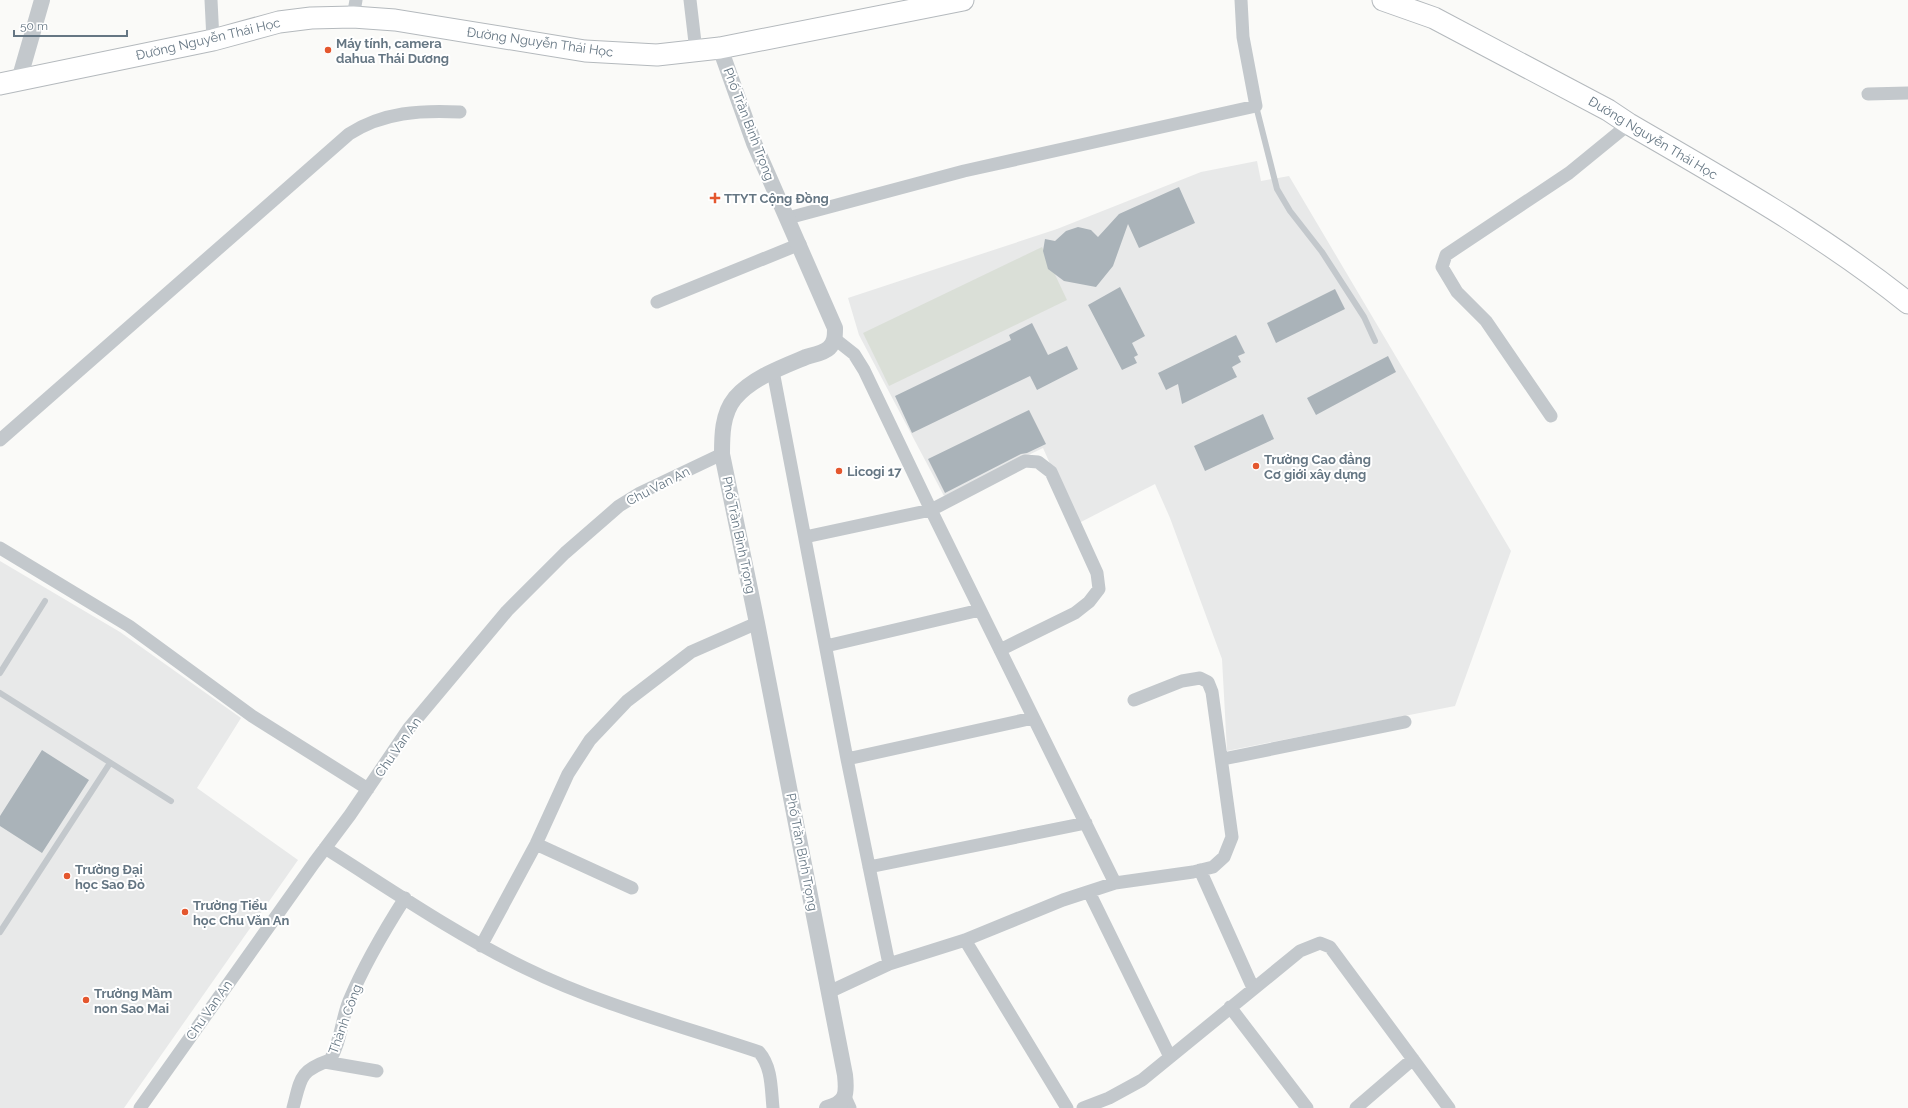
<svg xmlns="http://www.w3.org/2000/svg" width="1908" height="1108" viewBox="0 0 1908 1108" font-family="Raleway,sans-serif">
<rect width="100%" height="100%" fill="#fafaf8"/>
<path fill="#e8e9e9" d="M1257 161 1261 181 1289 176 1511 551 1455 706 1227 751 1222 659 1170 518 1155 484 1077 524 1043 448 944 496 859 335 848 298 1057 229 1201 172Z
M0 561 120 632 241 718 197 788 298 860 124 1108H0Z"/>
<path fill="#dadfd7" d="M1042 247 1067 300 889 386 863 333Z"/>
<path fill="#aab3b9" d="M1179 187 1195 223 1139 248 1128 224 1113 266 1096 287 1064 281 1048 269 1043 251 1045 239 1055 241 1066 231 1078 227 1091 230 1098 237 1119 214Z
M1120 287 1145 336 1132 343 1138 355 1134 357 1137 363 1122 370 1088 305Z
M1335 289 1345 309 1276 343 1267 323Z
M1032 323 1048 355 1067 346 1078 369 1037 390 1030 376 912 433 895 396 1011 340 1009 335Z
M1236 335 1245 353 1238 356 1241 362 1232 367 1237 377 1182 404 1178 384 1166 390 1158 373Z
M1388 356 1396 372 1316 415 1307 398Z
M1029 410 1046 444 1027 453 1021 454 945 493 928 459Z
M1263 414 1274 439 1205 471 1194 446Z
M42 750 89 780 42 853 0 826V816Z"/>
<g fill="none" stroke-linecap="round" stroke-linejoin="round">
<g stroke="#b4b9bd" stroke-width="23">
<path id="trunk" d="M1383 0 1434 18 1608 110 1629 124C1725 180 1822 234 1908 303
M0 84 213 40 279 22 311 18 353 17 395 20 585 51 657 55 720 48 963 0"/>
</g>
<path stroke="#c3c8cc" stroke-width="6" d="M1256 106 1277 189 1290 211 1322 252 1364 317 1375 341
M0 673 45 601
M0 693 171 801
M0 932 110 763"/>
<path stroke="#c3c8cc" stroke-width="13" d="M211 0 213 40
M690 0 696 51
M353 17 356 0
M1868 94 1908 93
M788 218 964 171 1256 106 1243 37 1241 0
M657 302 800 244
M835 339 854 354 864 370 931 510 1115 883
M773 371 847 759 889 964
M1551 416 1486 321 1457 292 1442 267 1446 255 1569 173 1629 124
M0 440 349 134C383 112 421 110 460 112
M805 537 931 510 1025 461 1038 462 1051 472 1097 573 1099 589 1089 602 1075 613 1000 650
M0 548 129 626 252 716 368 789
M826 646 980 610
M847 759 1033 718
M1223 759 1405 722
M536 844 632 888
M325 848C390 889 455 934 525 968 598 1004 681 1026 759 1052 772 1067 771 1088 773 1108
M869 867 1086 823
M1200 870 1253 988
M1089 892 1170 1057
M965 940 1067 1108
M481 946 536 844 568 774 590 740 627 701 691 652 757 623
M829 992 889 964 965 940 1063 900 1115 883 1193 872 1213 867 1224 857 1232 837 1212 692 1208 682 1200 678 1182 681 1134 700
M1230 1007 1307 1108
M325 1062 377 1071
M845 1097 850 1108
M140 1108 314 863 350 815 409 728 507 611 565 553 619 506 640 493 722 454
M293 1108C301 1078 299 1071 330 1060 341 1042 341 1021 349 1001 364 965 384 931 405 898
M1083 1108 1109 1098 1142 1080 1300 951 1320 943 1330 947 1449 1108
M1356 1108 1413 1059"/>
<path stroke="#c3c8cc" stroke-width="16" d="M720 48 754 143 835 328C835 336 835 342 829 348 824 353 813 355 806 357 782 367 752 378 735 398 722 414 722 436 722 454L757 623 845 1075C847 1093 847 1103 827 1108
M19 80 42 0"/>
<use href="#trunk" stroke="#fff" stroke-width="21"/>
</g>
<g fill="#e4572e" stroke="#fff" stroke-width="1.5">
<circle cx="328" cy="50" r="4"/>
<path d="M713 192h4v4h4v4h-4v4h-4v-4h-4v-4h4z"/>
<circle cx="1256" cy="466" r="4"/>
<circle cx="839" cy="471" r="4"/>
<circle cx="67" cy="876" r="4"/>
<circle cx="185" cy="912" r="4"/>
<circle cx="86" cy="1000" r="4"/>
</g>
<g text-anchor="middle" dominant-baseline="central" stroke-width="4" stroke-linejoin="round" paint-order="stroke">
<g font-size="13" fill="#657683" stroke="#fff">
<text transform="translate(208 39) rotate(-13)">Đường Nguyễn Thái Học</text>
<text transform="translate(540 42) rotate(8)">Đường Nguyễn Thái Học</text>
<text transform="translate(749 124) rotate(69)">Phố Trần Bình Trọng</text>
<text transform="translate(1653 138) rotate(31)">Đường Nguyễn Thái Học</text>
<text transform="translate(658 486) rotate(-27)">Chu Van An</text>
<text transform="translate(739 535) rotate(78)">Phố Trần Bình Trọng</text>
<text transform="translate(398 747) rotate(-55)">Chu Van An</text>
<text transform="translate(802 852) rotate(79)">Phố Trần Bình Trọng</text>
<text transform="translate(209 1010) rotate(-55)">Chu Van An</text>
<text transform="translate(345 1019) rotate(-70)">Thành Công</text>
</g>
<g font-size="13" font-weight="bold" fill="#657683" stroke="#fff" text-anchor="start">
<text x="336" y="43">Máy tính, camera<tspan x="336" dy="15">dahua Thái Dương</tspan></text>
<text x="724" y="198">TTYT Cộng Đồng</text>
<text x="1264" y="459">Trường Cao đẳng<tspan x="1264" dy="15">Cơ giới xây dựng</tspan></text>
<text x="847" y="471">Licogi 17</text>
<text x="75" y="869">Trường Đại<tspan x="75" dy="15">học Sao Đỏ</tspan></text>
<text x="193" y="905">Trường Tiểu<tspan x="193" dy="15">học Chu Văn An</tspan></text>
<text x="94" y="993">Trường Mầm<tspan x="94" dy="15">non Sao Mai</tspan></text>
</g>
</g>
<path d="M14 30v6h113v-6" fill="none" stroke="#657683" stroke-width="2"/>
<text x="20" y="30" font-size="12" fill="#657683" stroke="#ffffff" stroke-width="3" paint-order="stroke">50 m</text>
</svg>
